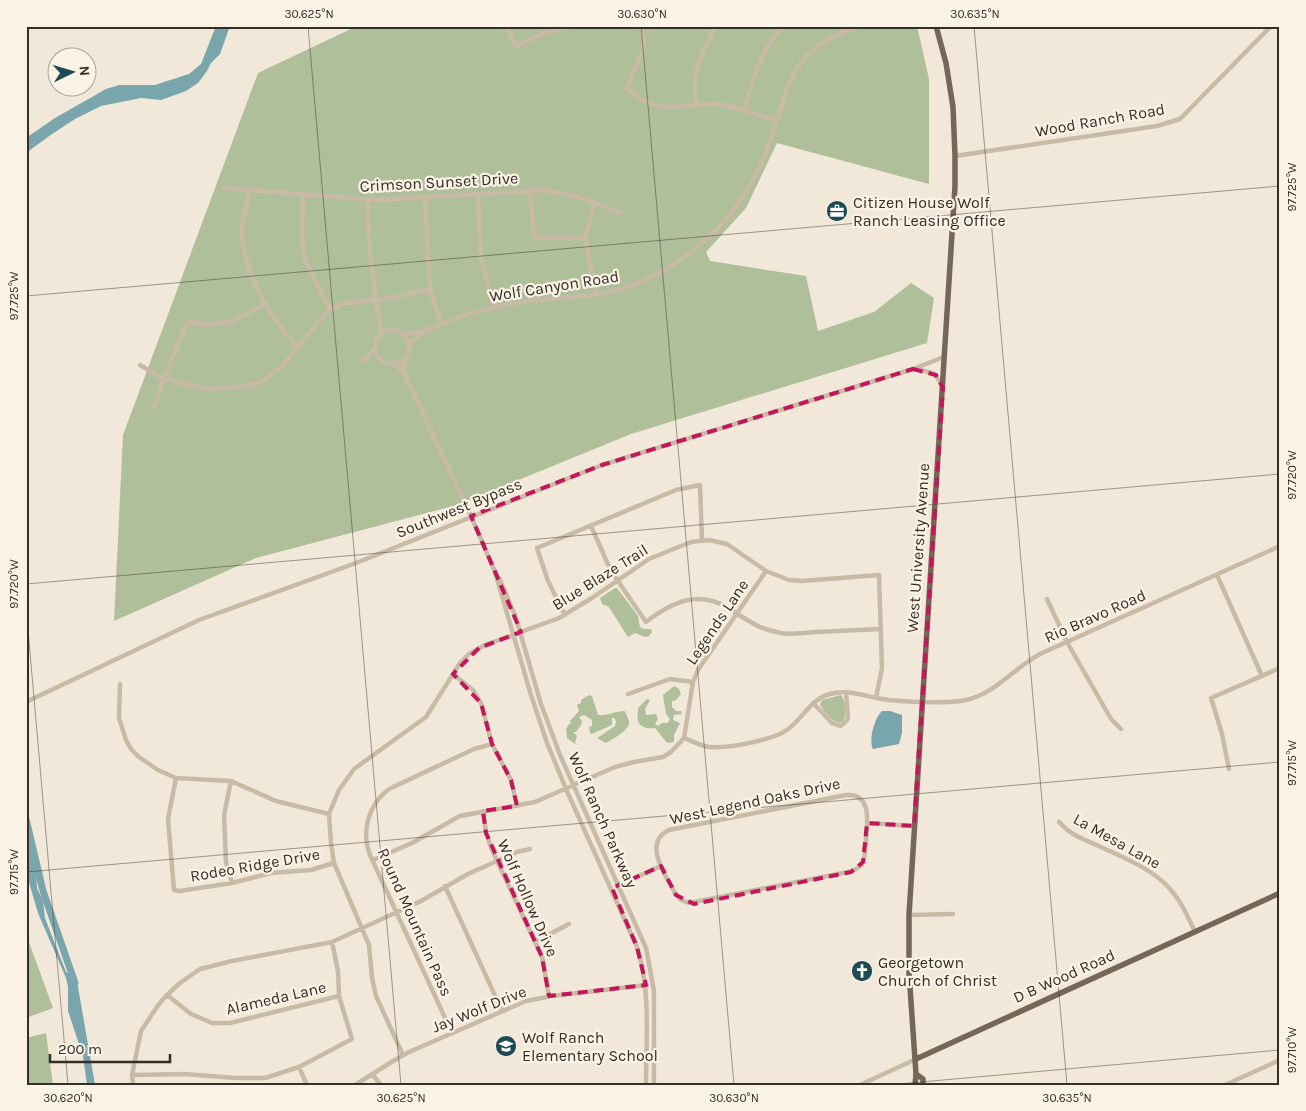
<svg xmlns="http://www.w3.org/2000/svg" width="1306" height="1111" viewBox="0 0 1306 1111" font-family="Karla,sans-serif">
<rect width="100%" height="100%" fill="#f1e8d9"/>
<path fill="#aebf9a" d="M357 26H917L929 79V184L777 143 746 208 706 252 710 261 806 276 818 331 874 312 911 283 934 298 927 343 631 434 457 505 256 558 114 621 123 435 258 73Z
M615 588H617L638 616 640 627 644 629H651L652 632 649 636 645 637 635 633 628 637 609 607 602 604 600 598Z
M674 686 679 689 681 694 676 700 672 701V707L676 711H681L682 714 674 715 673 720 680 723 674 735V742L667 743 655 728C649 729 640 728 638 721 637 717 638 712 638 708L647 699 650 700 645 709 646 715 656 714 658 719 655 724 658 726 662 723H668L670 719 666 714 663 695Z
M589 695 592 696 598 715C608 716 615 711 625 711 626 715 630 720 629 724 626 732 613 739 606 743L597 738 615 726 616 721 614 718H612V725L592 734 590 733 589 727 592 726V720L584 715 579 717 582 721 581 725 576 732H573L577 736 575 744 567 738 566 729 569 724H571L570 721 579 711 577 705 581 703V700Z
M841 695C846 701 847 716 843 722 833 725 825 712 820 705L822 700Z
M26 934 53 1008 26 1018Z
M46 1033 53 1085H26V1038Z"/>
<path fill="#79a5ad" d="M216 26H230L220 54 211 63 207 71 198 83 186 91 161 100 141 98 101 106 75 119 52 134 26 153V138L55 118 106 89 119 85H155L189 74 201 64Z
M882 711H890L902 715V733L899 744 873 749C868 740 875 717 882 711Z
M26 808 36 866 37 888 43 901 45 918 66 972 73 976 77 981 95 1085H87L83 1056 68 1011V987L66 978 38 913 28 879Z"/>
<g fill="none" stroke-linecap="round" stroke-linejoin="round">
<path stroke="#79a5ad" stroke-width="7" d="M26 819 43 891 75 983"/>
<path stroke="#c9baa6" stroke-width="4.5" d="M506 26 516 46 544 33 572 26
M641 26C651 54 632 66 627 89 664 119 676 102 716 104 737 106 756 116 777 120
M696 106 695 79 699 61 716 26
M744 110C754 78 759 51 784 26
M955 156 1157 126 1180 119 1271 26
M224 188 376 200 544 190 580 197 621 213
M250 190C247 203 242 219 242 232 243 272 270 319 298 347
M530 190 534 236 538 238H585
M303 194 302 239 305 260 327 304 332 310
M478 194 481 258 494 308
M425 197 430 290 442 324
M368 200C367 234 372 267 376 301 377 313 382 323 381 335
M595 201 585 238 596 295
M375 347a17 17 0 1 1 34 0a17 17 0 1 1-34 0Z
M403 334C424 334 441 323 460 317 480 310 502 305 522 302 558 296 593 299 627 287 686 266 737 220 762 162 791 97 778 53 859 26
M409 345 422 333
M362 360 367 358 375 348
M394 363 404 373 471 516 495 572 531 695 547 743 566 789 637 947C651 991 646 1039 646 1085
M140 365 160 377 184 384 212 389 247 386 261 382 282 366 325 314 341 304 392 298 415 292 430 290
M915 369C930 372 935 371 942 386
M404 373 405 357
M154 407 164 378 188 321 207 325 230 322 266 304
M591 526 611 571 646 622C672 602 698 589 730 609 749 621 758 629 781 633 792 635 805 633 816 632 838 631 860 630 881 629
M1217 575 1262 676
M499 578 515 615 541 704 560 755 646 948 654 991V1085
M1047 599 1067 642 1111 719 1121 729
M565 615 548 581 537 548 676 490 700 485 702 540
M453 674 473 690 481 703 492 744 511 780 517 806
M120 684 119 718 126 740 131 749 139 757 158 770 176 778 231 781 276 801 329 814
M628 694 670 679 693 682
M26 702 199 620 356 563 602 465 913 369 944 357
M813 703 832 723 841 726 848 719 846 692
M684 738C692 741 701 746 709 747 726 749 773 740 787 730 803 719 809 700 830 694 848 689 864 696 882 699 902 702 948 704 966 700 995 694 1015 667 1040 654L1280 546
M1229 769 1222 734 1211 698 1280 668
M176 778 168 819 174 890 180 891 232 883 271 873 311 870 334 863
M231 781 224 815 226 862 232 883
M846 795C873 793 867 823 866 841 865 848 866 857 862 864 860 867 856 869 853 871L689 903 681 900 676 895C667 877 641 843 669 830Z
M483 811 486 833 492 850 542 957 549 996
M1059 822C1071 836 1084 839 1101 847 1124 858 1153 869 1170 889 1181 901 1188 917 1195 932
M867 823 914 826
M373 860 412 843 460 816 535 802 615 767 634 762 663 757 671 752 684 738 693 682 698 670 766 571
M445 886 502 1011
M617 886 661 866
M909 915 953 914
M536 941 569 924
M167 995 191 1014 212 1023H230L339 996
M452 1033 370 855C361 831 368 805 389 789L474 749 492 744
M403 1055 376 996 372 978 369 945 334 863 331 843 329 814 339 790 354 769 426 717 460 663 469 654 485 645 559 618 592 598 649 559 691 542 709 540 727 544 766 571 789 580 802 581 879 575 882 668 876 698
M299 1067 307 1085
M372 1074 381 1085
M132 1075 184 1074 236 1078H265L299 1067 352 1039 339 996 338 971 332 942
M133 1085 132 1075 141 1031 159 1004 167 995 180 983 200 969 232 961 332 942 421 901 468 874 517 852 530 849
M355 1085 393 1061 409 1052 526 1001 552 996 647 985
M860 1085 916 1059
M1225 1085 1280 1060"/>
<path stroke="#766658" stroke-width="5.5" d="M916 1059 1280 893
M916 1074 923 1079V1085
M915 1085 916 1074 909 973V915L955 186V156L953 107 946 63 936 26"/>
</g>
<path fill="none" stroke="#c2185b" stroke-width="4" stroke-dasharray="10 6" stroke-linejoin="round" d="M913 369 936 375 943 388 914 826 867 823 863 862 851 872 694 904 676 895 661 866 612 888 637 947 646 985 549 996 542 957 486 833 483 811 517 806 511 780 492 744 481 703 453 674 479 648 521 632 471 516 602 465Z"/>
<path fill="none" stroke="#352d27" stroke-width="1" stroke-opacity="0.45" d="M308 26 401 1085M641 26 734 1085M974 26 1067 1085M26 296 1280 186M26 584 1280 474M26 607 68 1085M26 872 1280 762M887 1085 1280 1050"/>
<defs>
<g id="office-disc" transform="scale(1.125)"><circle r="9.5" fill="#1d4b55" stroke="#f9f2e5"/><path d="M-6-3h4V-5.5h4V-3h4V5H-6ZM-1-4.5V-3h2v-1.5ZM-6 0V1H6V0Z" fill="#fff"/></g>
<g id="church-disc" transform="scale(1.125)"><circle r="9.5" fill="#1d4b55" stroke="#f9f2e5"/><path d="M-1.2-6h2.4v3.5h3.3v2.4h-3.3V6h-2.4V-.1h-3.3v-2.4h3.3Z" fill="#fff"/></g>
<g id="school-disc" transform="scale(1.125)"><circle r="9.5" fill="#1d4b55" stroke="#f9f2e5"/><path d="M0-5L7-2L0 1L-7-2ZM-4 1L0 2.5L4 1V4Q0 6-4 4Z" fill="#fff"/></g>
</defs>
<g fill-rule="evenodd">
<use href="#office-disc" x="837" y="211"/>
<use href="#church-disc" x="862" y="971"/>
<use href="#school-disc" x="506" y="1046"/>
</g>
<g text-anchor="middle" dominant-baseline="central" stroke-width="4.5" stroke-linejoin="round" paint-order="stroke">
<g font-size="16" fill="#352d27" stroke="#f9f2e5">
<text transform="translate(1100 120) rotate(-10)">Wood Ranch Road</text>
<text transform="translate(439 182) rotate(-3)">Crimson Sunset Drive</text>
<text transform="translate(554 286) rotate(-9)">Wolf Canyon Road</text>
<text transform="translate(459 508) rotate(-22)">Southwest Bypass</text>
<text transform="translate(918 548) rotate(-86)">West University Avenue</text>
<text transform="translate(600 577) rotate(-32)">Blue Blaze Trail</text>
<text transform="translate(1095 616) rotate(-24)">Rio Bravo Road</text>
<text transform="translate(717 622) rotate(-56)">Legends Lane</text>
<text transform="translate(755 801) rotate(-12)">West Legend Oaks Drive</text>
<text transform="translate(603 820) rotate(66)">Wolf Ranch Parkway</text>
<text transform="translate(1117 841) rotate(29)">La Mesa Lane</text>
<text transform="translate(255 865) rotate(-10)">Rodeo Ridge Drive</text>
<text transform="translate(528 898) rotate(66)">Wolf Hollow Drive</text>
<text transform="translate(415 922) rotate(66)">Round Mountain Pass</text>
<text transform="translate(1064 976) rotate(-24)">D B Wood Road</text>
<text transform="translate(276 998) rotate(-13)">Alameda Lane</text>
<text transform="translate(479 1009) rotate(-22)">Jay Wolf Drive</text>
</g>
<g font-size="16" fill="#352d27" stroke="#f9f2e5" text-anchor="start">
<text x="853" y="202">Citizen House Wolf<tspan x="853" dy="18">Ranch Leasing Office</tspan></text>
<text x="878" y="962">Georgetown<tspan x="878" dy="18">Church of Christ</tspan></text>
<text x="522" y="1037">Wolf Ranch<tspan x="522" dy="18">Elementary School</tspan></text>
</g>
</g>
<rect width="1306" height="1111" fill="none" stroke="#f9f2e5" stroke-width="55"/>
<g transform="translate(72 72) rotate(85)"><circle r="24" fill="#f9f2e5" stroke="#aba399"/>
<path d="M0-4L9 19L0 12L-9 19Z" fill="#1d4b55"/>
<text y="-8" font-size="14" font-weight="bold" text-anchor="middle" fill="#352d27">N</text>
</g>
<path d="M50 1054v8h120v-8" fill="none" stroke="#352d27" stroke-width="2.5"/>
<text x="58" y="1054" font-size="15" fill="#352d27" stroke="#f9f2e5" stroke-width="4" paint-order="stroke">200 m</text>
<rect x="28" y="28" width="1250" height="1056" fill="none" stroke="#352d27" stroke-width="2"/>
<g font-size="12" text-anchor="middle" fill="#352d27">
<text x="309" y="18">30.625°N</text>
<text x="642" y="18">30.630°N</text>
<text x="975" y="18">30.635°N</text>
<text transform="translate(1292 187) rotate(-90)" y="4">97.725°W</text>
<text transform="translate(14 296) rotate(-90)" y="4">97.725°W</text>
<text transform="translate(1292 475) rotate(-90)" y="4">97.720°W</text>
<text transform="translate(14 584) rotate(-90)" y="4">97.720°W</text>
<text transform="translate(1292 763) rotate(-90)" y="4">97.715°W</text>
<text transform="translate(14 872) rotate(-90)" y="4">97.715°W</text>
<text transform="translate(1292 1050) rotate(-90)" y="4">97.710°W</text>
<text x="68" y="1102">30.620°N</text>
<text x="401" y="1102">30.625°N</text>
<text x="734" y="1102">30.630°N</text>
<text x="1067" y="1102">30.635°N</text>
</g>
</svg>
